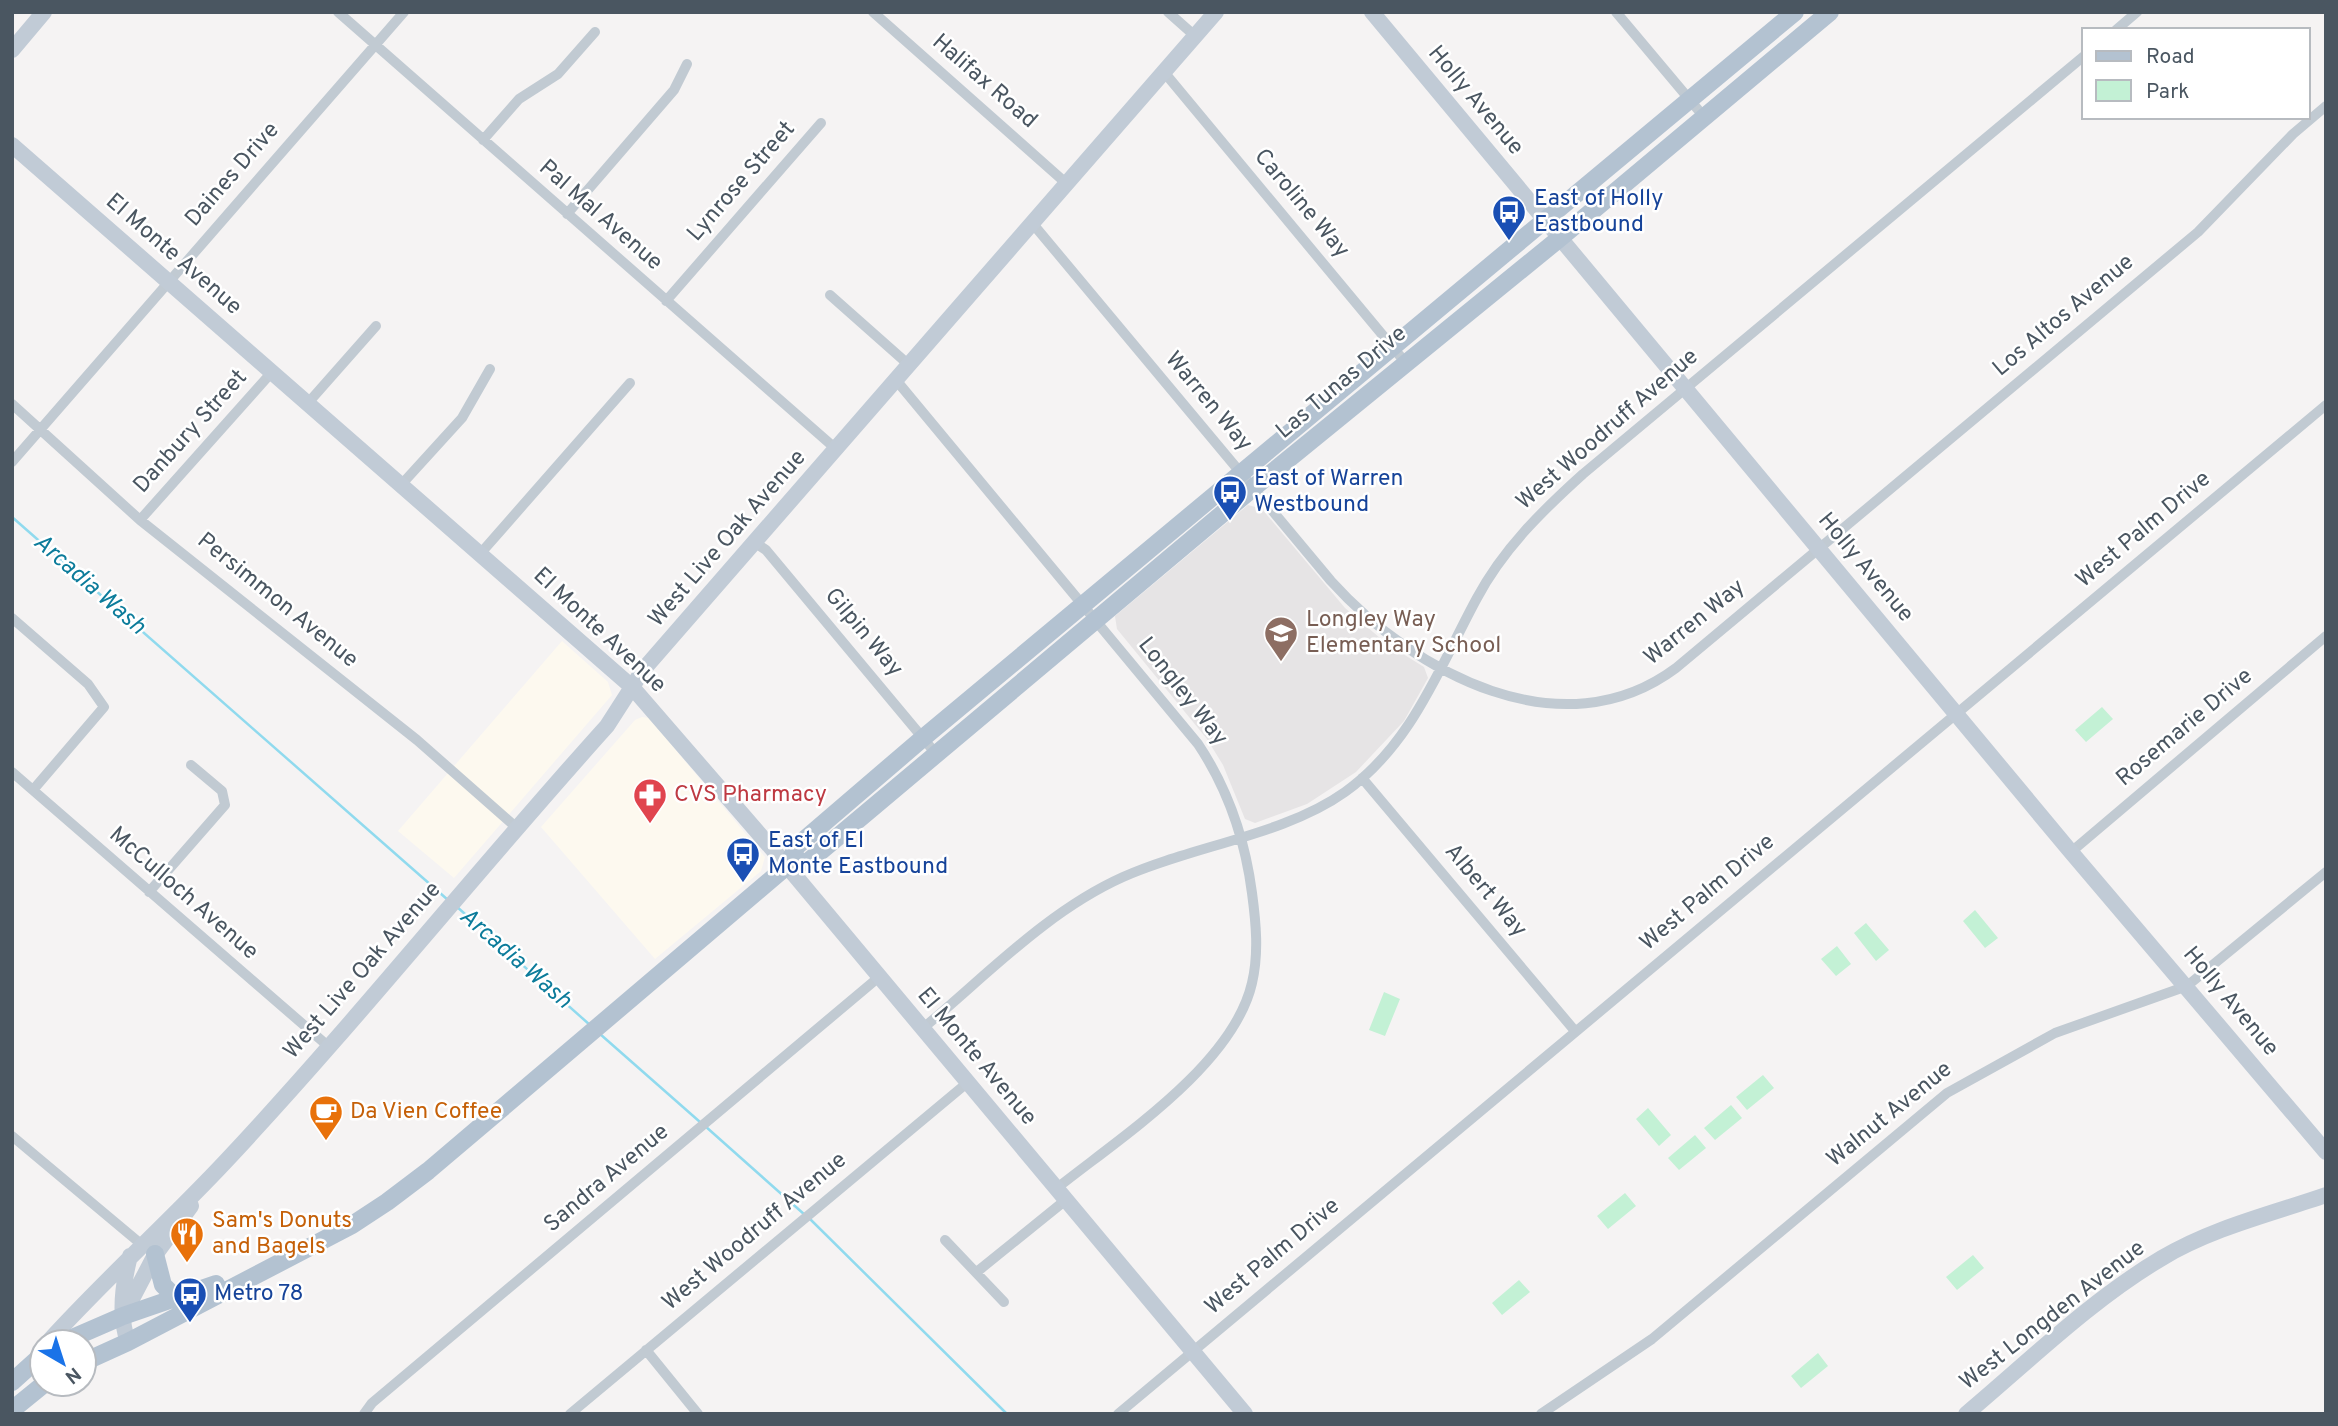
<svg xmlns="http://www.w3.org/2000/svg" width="2338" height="1426" viewBox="0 0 2338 1426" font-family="Overpass,sans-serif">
<rect width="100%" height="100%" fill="#f5f3f3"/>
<path fill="#fdf9ef" d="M562 641 608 682 612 695 454 878 398 831Z
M642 717 649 718 765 857 761 871 655 959 541 827 635 720Z"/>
<path fill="#e6e4e5" d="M1248 505 1262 509 1345 608 1387 644 1424 667 1428 678 1404 721 1356 772 1307 804 1255 823 1245 819 1223 765 1207 739 1117 629 1115 616Z"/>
<path fill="#c3f1d5" d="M2102 707 2113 719 2086 742 2075 730Z
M1975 910 1998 938 1985 948 1963 921Z
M1866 923 1889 950 1876 961 1854 933Z
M1837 946 1851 964 1836 976 1821 959Z
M1384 992 1400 999 1385 1036 1369 1030Z
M1763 1075 1774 1088 1747 1110 1736 1097Z
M1731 1105 1742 1118 1715 1140 1704 1128Z
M1648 1108 1671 1135 1659 1146 1636 1119Z
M1695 1135 1706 1148 1679 1170 1668 1158Z
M1625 1193 1636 1206 1608 1229 1597 1216Z
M1973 1255 1984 1268 1957 1290 1946 1277Z
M1519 1280 1530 1292 1502 1315 1492 1303Z
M1818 1353 1828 1366 1801 1388 1791 1376Z"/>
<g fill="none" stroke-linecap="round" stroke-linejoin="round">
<path stroke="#90daee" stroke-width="2.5" d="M12 517 448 900
M456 906 590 1025
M600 1034 700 1122
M705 1126 805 1215
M810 1219 1007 1414"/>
<path stroke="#c1cad2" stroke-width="10" d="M338 12 836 449
M873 12 1067 184
M1168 12 1195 36
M1616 12 1705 118
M2116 30 2137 12
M1164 72 1405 362
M483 140 519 99 558 74 595 32
M567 214 674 90 687 64
M1033 224 1331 581C1414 673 1562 753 1676 668L2198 232 2293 134 2326 106
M830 295 909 365
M666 301 821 123
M896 380 1198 744C1228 789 1245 839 1252 893 1256 923 1259 953 1252 983 1233 1065 1121 1137 1057 1188
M308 403 376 326
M12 404 140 520 417 740 517 828
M12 462 404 12
M401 485 462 418 490 369
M140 520 272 372
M754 542 766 550 937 755
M480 554 630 383
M12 618 88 684 104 707 33 790
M12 772 328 1046
M1362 778 1575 1031
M2071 852 2326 636
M149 892 225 805 222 791 191 765
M922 1029C986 976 1047 911 1123 877 1192 846 1285 835 1345 792 1412 744 1439 668 1477 598 1503 549 1542 511 1583 474L2084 56
M12 1136 141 1244
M945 1240 1004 1302
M978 1271 1067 1199
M646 1350 698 1414
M364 1414 372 1403 879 977
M570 1414 967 1083
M1118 1414 2326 405
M1541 1414 1652 1339 1947 1093 2055 1033 2187 986 2326 872"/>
<path stroke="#c1cbd6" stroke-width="16" d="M1372 12 2071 852 2326 1152
M12 50 44 12
M12 145 632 687 787 866 1245 1414
M123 1316 155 1255 191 1206
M48 1342C105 1279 168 1223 226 1161 358 1020 478 869 607 726L643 670 1216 12
M128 1342C118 1315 123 1283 130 1256
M1966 1414C2029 1361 2091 1300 2162 1258 2212 1228 2271 1214 2326 1195"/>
<path stroke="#b3c2d1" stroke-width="18" d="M787 866 809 861 1253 488 1560 238 1830 12
M155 1254 163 1285 177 1299
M63 1342 123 1316 216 1284
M84 1362 128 1342 352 1225 387 1202 428 1171 787 866 797 846 923 738 1795 12
M12 1382 42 1355
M12 1410 44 1384"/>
</g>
<defs>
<g id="bus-pin" transform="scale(1.75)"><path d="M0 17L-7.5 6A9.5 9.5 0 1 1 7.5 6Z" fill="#1a4fb4" stroke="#fff"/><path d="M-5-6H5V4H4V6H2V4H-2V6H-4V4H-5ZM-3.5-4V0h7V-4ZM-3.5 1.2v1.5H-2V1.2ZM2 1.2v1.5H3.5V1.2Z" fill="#fff"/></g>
<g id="school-pin" transform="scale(1.75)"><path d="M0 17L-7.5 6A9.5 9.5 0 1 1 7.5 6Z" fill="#8d6e63" stroke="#fff"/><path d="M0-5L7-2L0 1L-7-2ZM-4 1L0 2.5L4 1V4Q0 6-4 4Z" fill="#fff"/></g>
<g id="pharmacy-pin" transform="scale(1.75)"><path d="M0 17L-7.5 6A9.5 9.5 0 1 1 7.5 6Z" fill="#e0444e" stroke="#fff"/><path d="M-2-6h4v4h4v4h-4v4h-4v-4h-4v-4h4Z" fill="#fff"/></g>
<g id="cafe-pin" transform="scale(1.75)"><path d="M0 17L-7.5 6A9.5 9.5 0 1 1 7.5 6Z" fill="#e8710a" stroke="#fff"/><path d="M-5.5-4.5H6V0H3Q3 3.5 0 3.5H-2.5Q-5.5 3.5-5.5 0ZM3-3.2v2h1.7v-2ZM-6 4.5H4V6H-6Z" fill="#fff"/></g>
<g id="restaurant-pin" transform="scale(1.75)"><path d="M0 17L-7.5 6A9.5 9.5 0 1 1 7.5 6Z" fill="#e8710a" stroke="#fff"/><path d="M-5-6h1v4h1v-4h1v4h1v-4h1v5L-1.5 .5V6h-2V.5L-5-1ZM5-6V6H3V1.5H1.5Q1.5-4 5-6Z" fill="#fff"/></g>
</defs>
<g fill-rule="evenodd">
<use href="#bus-pin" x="1509" y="212"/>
<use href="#bus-pin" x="1230" y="492"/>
<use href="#school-pin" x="1281" y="633"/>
<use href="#pharmacy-pin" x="650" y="795"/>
<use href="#bus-pin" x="743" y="854"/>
<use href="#cafe-pin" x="326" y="1112"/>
<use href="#restaurant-pin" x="187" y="1234"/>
<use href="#bus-pin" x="190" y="1294"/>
</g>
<g text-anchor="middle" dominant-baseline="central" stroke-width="5" stroke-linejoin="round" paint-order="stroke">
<g font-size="23" fill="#4a5661" stroke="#fff">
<text transform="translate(984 82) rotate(41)">Halifax Road</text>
<text transform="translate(1475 101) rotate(50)">Holly Avenue</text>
<text transform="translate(233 175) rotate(-49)">Daines Drive</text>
<text transform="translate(742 182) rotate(-49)">Lynrose Street</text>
<text transform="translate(1301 204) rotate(50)">Caroline Way</text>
<text transform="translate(600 216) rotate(41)">Pal Mal Avenue</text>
<text transform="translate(173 255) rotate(41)">El Monte Avenue</text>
<text transform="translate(2064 316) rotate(-40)">Los Altos Avenue</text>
<text transform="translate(1342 383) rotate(-40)">Las Tunas Drive</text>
<text transform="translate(1208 402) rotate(50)">Warren Way</text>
<text transform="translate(1608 430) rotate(-41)">West Woodruff Avenue</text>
<text transform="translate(191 432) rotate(-48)">Danbury Street</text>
<text transform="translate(2144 530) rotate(-40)">West Palm Drive</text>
<text transform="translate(728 539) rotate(-49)">West Live Oak Avenue</text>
<text transform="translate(1865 568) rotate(50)">Holly Avenue</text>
<text transform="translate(277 601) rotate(39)">Persimmon Avenue</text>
<text transform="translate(1695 623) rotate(-39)">Warren Way</text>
<text transform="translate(599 631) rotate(43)">El Monte Avenue</text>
<text transform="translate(863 633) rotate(50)">Gilpin Way</text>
<text transform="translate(1182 692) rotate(52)">Longley Way</text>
<text transform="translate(2185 728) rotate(-40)">Rosemarie Drive</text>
<text transform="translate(1485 891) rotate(50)">Albert Way</text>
<text transform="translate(1708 893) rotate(-40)">West Palm Drive</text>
<text transform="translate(183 894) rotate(41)">McCulloch Avenue</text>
<text transform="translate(363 971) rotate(-49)">West Live Oak Avenue</text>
<text transform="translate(2230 1002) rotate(50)">Holly Avenue</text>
<text transform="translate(976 1057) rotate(50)">El Monte Avenue</text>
<text transform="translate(1890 1115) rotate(-39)">Walnut Avenue</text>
<text transform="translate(607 1179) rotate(-40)">Sandra Avenue</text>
<text transform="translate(755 1232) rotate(-40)">West Woodruff Avenue</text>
<text transform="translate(1273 1257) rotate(-40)">West Palm Drive</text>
<text transform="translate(2053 1316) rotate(-38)">West Longden Avenue</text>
</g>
<g font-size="23" fill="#164399" stroke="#fff" text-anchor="start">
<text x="1534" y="199">East of Holly<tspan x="1534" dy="26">Eastbound</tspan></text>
<text x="1254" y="479">East of Warren<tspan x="1254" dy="26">Westbound</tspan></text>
<text x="768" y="841">East of El<tspan x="768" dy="26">Monte Eastbound</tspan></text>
<text x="214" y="1294">Metro 78</text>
</g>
<g font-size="23" fill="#785e54" stroke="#fff" text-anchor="start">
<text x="1306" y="620">Longley Way<tspan x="1306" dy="26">Elementary School</tspan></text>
</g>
<g font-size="23" fill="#be3a42" stroke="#fff" text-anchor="start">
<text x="674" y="795">CVS Pharmacy</text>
</g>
<g font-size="23" fill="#c56008" stroke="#fff" text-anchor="start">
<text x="350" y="1112">Da Vien Coffee</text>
<text x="212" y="1221">Sam's Donuts<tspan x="212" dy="26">and Bagels</tspan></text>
</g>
<g font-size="24" font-style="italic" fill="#0c7c9b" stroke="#fff">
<text transform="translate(89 585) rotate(41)">Arcadia Wash</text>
<text transform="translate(515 959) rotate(41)">Arcadia Wash</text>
</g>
</g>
<rect width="2338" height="1426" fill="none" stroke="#4a5661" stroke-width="28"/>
<rect x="2082" y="28" width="228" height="91" fill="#ffffff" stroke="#b7bbc0" stroke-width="2"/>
<rect x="2096" y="51" width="35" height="10" fill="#b3c2d1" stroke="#b7bbc0" stroke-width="2"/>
<text x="2146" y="63" font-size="21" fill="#4a5661">Road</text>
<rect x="2096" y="80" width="35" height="21" fill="#c3f1d5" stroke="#b7bbc0" stroke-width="2"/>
<text x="2146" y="98" font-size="21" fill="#4a5661">Park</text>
<g transform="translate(63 1363) rotate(141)"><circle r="33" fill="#ffffff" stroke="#b7bbc0" stroke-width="2"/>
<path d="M0-5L12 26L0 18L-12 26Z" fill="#1a73e8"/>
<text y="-10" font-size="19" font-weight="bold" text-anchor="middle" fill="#4a5661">N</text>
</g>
</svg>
